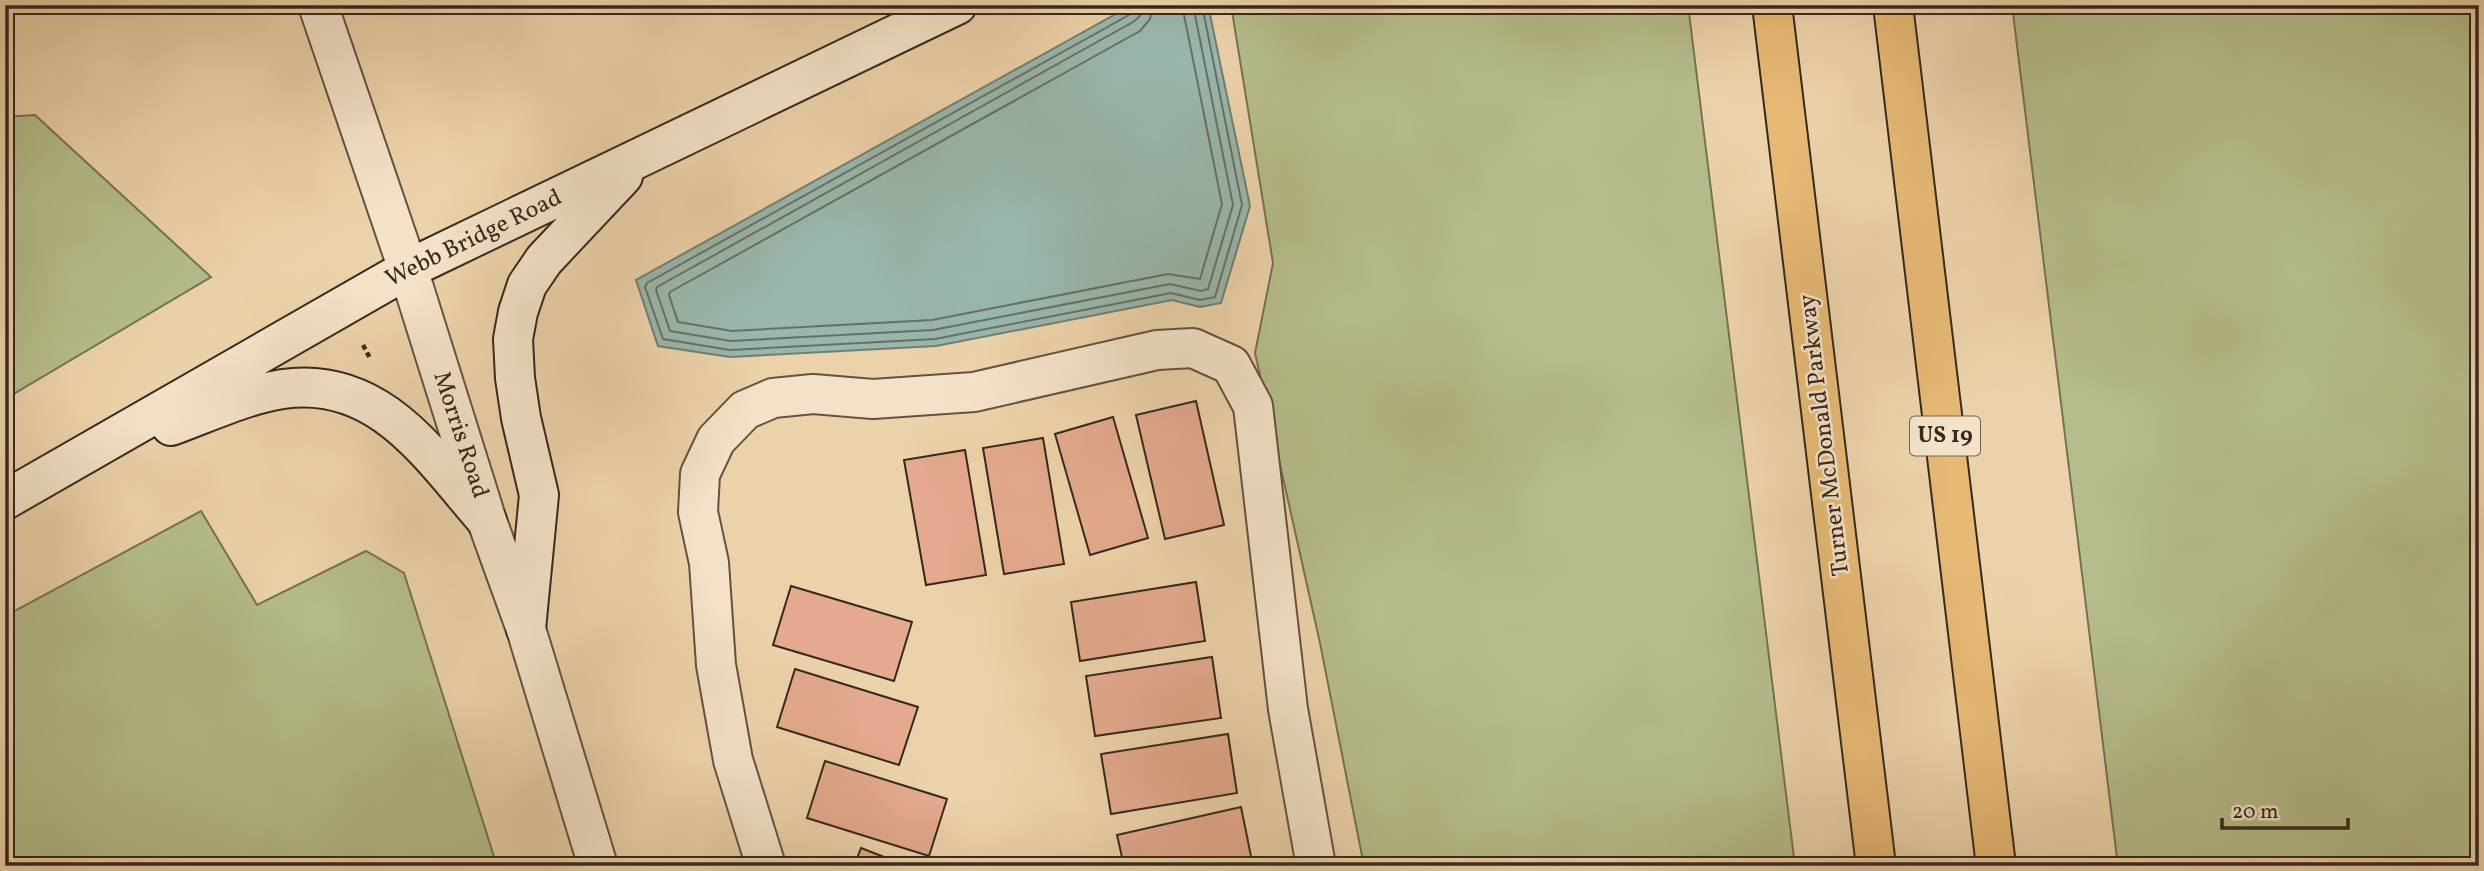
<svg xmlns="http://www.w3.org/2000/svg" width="2484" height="871" viewBox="0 0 2484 871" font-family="Vollkorn,serif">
<rect width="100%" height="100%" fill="#ecd2aa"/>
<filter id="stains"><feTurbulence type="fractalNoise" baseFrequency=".00286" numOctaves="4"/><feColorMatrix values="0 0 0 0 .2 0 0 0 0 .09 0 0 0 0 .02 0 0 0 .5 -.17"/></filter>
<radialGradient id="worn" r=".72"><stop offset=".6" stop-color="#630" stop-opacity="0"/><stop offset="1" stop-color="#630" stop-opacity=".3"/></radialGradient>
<path fill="#b5bd8b" stroke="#767255" stroke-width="2" d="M1231 5H1688L1795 866H1364L1320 643 1255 353 1273 263Z
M2012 5H2479V866H2118Z
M35 115 211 277 5 399V117Z
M201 511 257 605 366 551 404 573 497 866H5V616Z"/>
<path fill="#99b7ac" stroke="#727e74" stroke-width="2" d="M1132 5H1208L1250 206 1221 303 1200 307 1172 300 936 346 730 357 658 346 636 280Z"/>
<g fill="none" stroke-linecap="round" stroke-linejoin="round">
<path stroke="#687066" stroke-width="2" d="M1133 5 1129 15 647 283 645 287 663 339 730 350 935 339 1171 293 1200 300 1215 297 1242 205 1202 5
M1142 5 1140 16 1133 22 657 287 656 290 670 331 731 341 933 330 1170 284 1201 291 1208 289 1233 205 1193 5
M1153 5 1150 19 1140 31 670 292 669 295 678 322 732 331 932 320 1168 274 1200 279 1222 204 1182 5"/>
</g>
<path fill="#e4a98e" stroke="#38281f" stroke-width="2" d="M1196 401 1224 525 1165 539 1136 415Z
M1113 417 1148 538 1090 555 1055 434Z
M1043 438 1064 564 1004 574 983 448Z
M965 450 986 575 926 585 904 460Z
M1196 582 1205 641 1080 661 1071 602Z
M791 586 912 622 894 681 773 645Z
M1212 657 1221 718 1095 736 1086 676Z
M795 669 918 707 899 765 777 727Z
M1228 734 1237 793 1111 814 1101 754Z
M825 761 947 799 929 856 807 818Z
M1241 807 1253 866H1124L1117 835Z
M861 848 907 866H854Z"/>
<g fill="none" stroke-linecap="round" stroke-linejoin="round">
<g stroke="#655242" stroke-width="42">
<path id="street" d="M318 5 408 269 487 521 526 629 598 866
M766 866 733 760 716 665 709 563 698 512 700 474 716 440 745 410 773 398 813 394 873 399 974 392 1157 350 1193 348 1231 365 1253 406 1288 709 1316 866"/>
</g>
<g stroke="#38281f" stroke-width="42">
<path id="secondary" d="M171 426C207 413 244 395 283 389 380 375 431 457 487 521
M5 500 408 269 957 5
M526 629 539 495 521 418 515 378 513 339 518 312 527 285 544 260 623 176"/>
</g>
<g stroke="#38281f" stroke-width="42">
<path id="highway" d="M1772 5 1876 866
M1893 5 1996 866"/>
</g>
<path stroke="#38281f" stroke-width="4.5" stroke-dasharray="5 3.5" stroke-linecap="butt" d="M363 345 371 360"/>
<use href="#street" stroke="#f3e2c8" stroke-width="38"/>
<use href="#secondary" stroke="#f3e2c8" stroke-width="38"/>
<use href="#highway" stroke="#e6b975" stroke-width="38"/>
</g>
<g text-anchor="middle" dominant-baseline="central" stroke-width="5" stroke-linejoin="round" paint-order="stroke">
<rect fill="#f3e2c8" stroke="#706052" stroke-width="2" x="1910" y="416.5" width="70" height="39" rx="5"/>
<g font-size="23" font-weight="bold" fill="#38281f">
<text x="1945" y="436">US 19</text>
</g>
<g font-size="24" fill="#38281f" stroke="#f3e2c8">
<text transform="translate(474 239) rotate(-26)">Webb Bridge Road</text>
<text transform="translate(460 435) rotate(72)">Morris Road</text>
<text transform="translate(1825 435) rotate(-97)">Turner McDonald Parkway</text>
</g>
</g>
<rect width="2484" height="871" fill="none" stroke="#ecd2aa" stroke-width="28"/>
<rect x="7" y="7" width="2470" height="857" fill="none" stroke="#38281f" stroke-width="3.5"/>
<rect x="14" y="14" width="2456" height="843" fill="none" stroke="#38281f" stroke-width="2"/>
<path d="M2222 818v10h126v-10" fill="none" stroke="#38281f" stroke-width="3.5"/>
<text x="2232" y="818" font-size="21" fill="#38281f" stroke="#f3e2c8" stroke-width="5" paint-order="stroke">20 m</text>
<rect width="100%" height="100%" filter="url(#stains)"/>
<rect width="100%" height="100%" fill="url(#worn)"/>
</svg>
